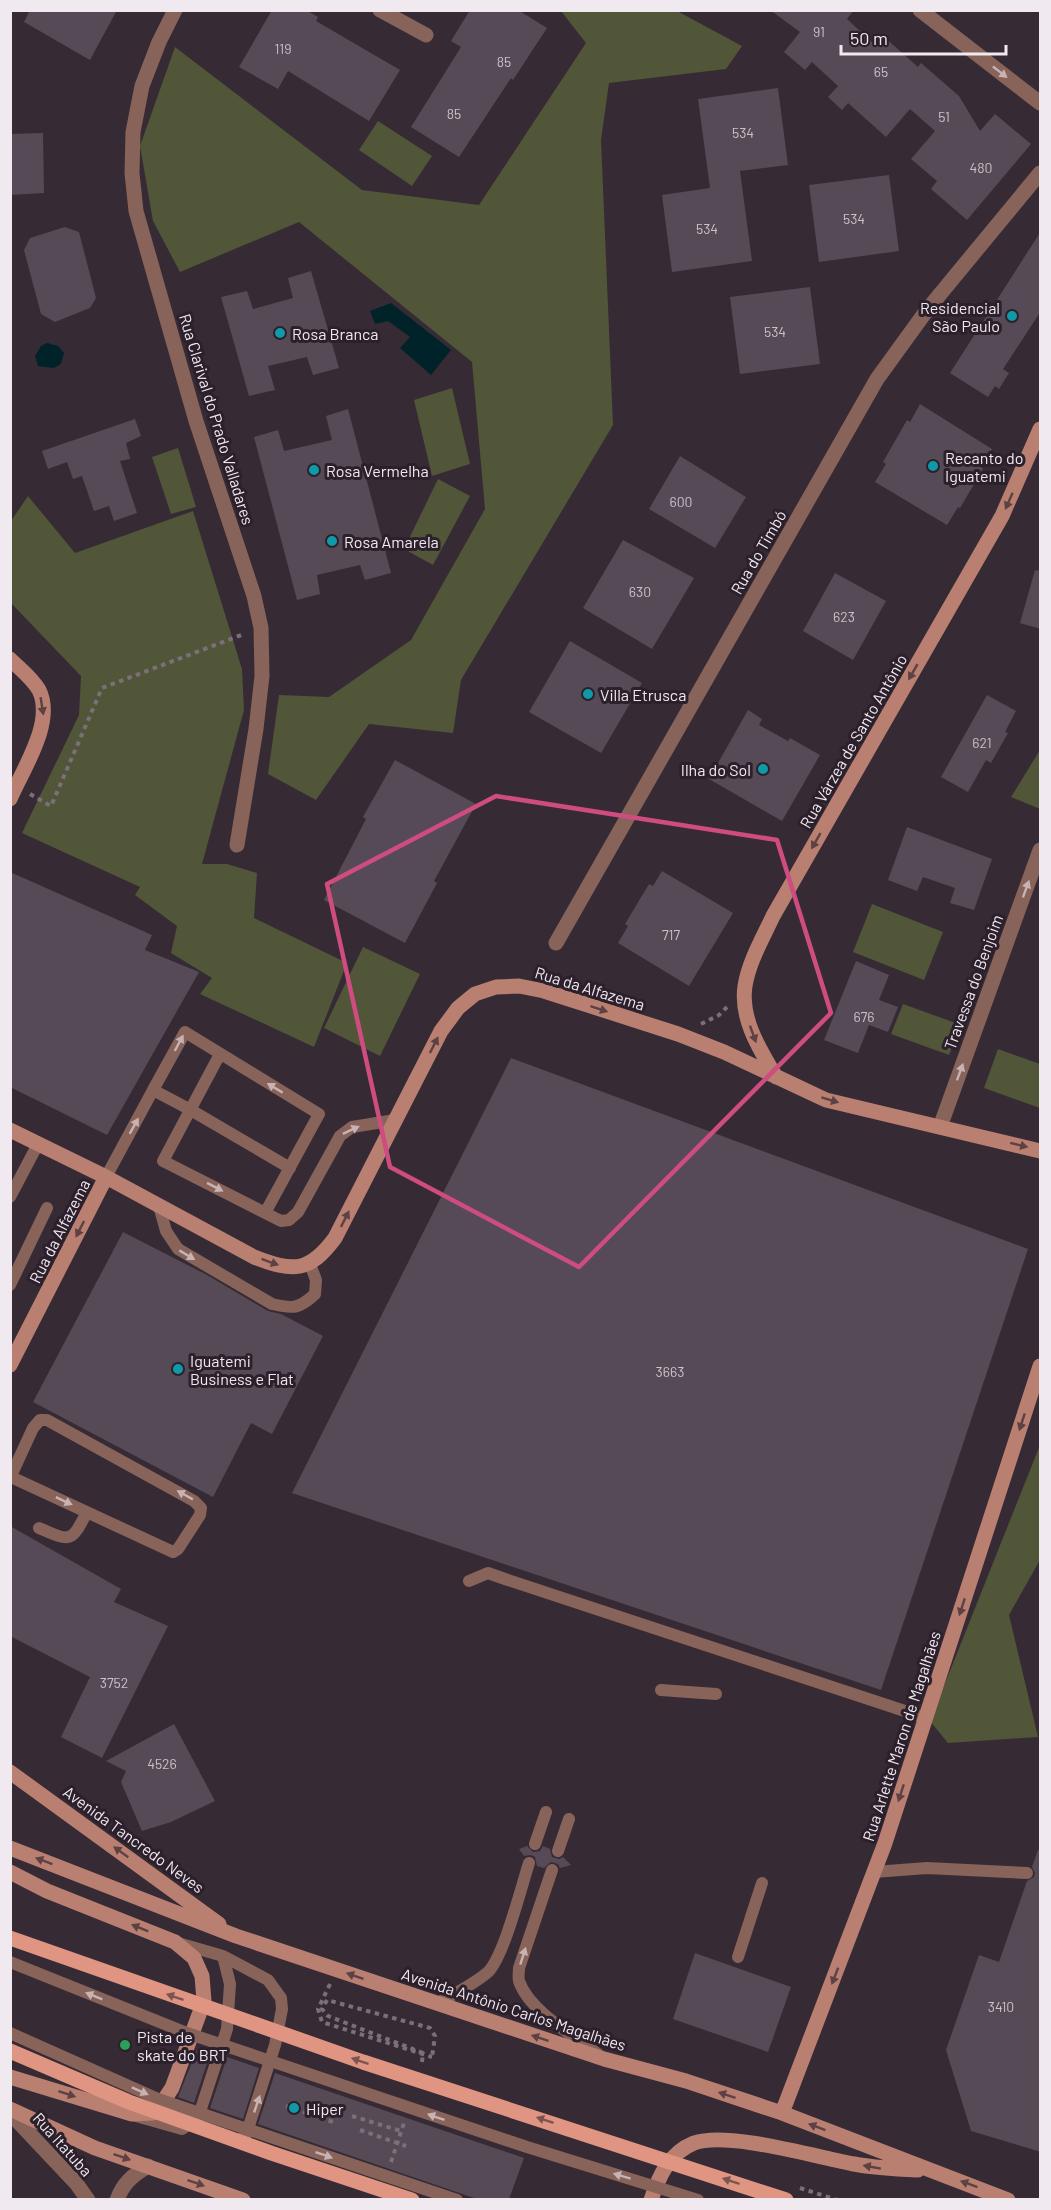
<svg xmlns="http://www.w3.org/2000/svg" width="1051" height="2210" viewBox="0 0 1051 2210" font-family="Barlow,sans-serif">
<rect width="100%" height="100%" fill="#362a35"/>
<path fill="#505637" d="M561 11H677L742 46 726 69 609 83 601 140 613 425 461 680 453 733 369 724 316 800 268 774 279 695 329 697 411 640 485 509 472 362 299 222 180 272 153 221 140 146 175 47 362 190 479 205 586 43Z
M378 121 432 156 412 186 359 150Z
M452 388 470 464 432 476 414 400Z
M178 448 196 507 171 514 152 457Z
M438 479 470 496 433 565 404 549Z
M28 496 75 553 193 511 242 669 244 710 202 864H227L257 873 254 918 347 963 314 1047 200 994 212 978 171 953 177 926 135 895 140 887 22 833 79 715 81 676 11 603V521Z
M1040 750V809L1011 797Z
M872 904 943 932 924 980 853 952Z
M363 947 420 974 380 1056 324 1028Z
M903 1004 961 1025 949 1055 891 1034Z
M998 1049 1040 1064V1108L984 1088Z
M1040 1445V1560L1009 1615 1038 1737 948 1743 930 1721Z"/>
<path fill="#002329" d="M391 303 451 350 431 375 400 348 410 337 388 321 375 324 370 311Z
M47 343 58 346 64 353 61 364 54 368 38 366 35 356 41 346Z"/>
<path fill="#574a57" d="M30 10H117L90 60 24 22Z
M272 10H306L318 17 316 21 400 70 369 121 288 71 278 89 239 67Z
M470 10H518L547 28 513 80 511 78 459 157 411 127 461 47 451 41Z
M770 10H854L847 19 875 45 883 36 918 67 921 63 959 96 980 131 995 114 1031 144 967 220 931 189 937 181 911 159 935 131 910 109 886 137 848 103 842 110 828 97 838 86 812 62 805 70 784 52 800 32Z
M778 88 788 165 740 171 752 261 672 272 662 195 710 188 698 99Z
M43 133 44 193 10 195V134Z
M889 175 899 251 819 262 809 185Z
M65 227 79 232 96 298 90 308 55 322 41 314 24 250 30 238Z
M1041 231V311L1003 369 1009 373 999 389 995 386 988 397 950 373Z
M311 271 339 368 313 375 307 357 268 366 275 390 249 396 221 297 247 291 253 309 293 298 288 278Z
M810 287 820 364 740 374 730 297Z
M920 404 992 449 981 467 983 469 960 508 958 507 947 525 875 482 886 464 883 462 907 420 910 422Z
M348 409 391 573 365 580 360 565 317 575 320 594 297 600 254 437 278 430 284 451 332 440 326 416Z
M135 419 141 436 126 443 130 459 120 461 137 513 114 521 109 506 94 511 82 476 73 479 67 462 48 469 42 451Z
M680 456 746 497 715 548 649 509Z
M623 540 694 578 652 649 583 608Z
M1035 570 1041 571V629L1020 623Z
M835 573 886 601 853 660 803 631Z
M570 641 642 683 601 753 529 712Z
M987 695 1016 711 1005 732 1008 733 991 763 986 760 968 792 941 777Z
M748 710 762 719 759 725 788 741 790 738 820 755 782 821 709 779Z
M395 760 476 804 434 881 437 883 405 943 324 900 366 819 363 817Z
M907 827 992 859 974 910 950 903 955 888 923 877 917 891 888 880Z
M662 871 733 913 689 986 618 943 628 926 625 924 649 884 653 886Z
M10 872 152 935 145 950 199 972 107 1135 10 1087Z
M856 961 889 975 879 1000 898 1007 888 1032 869 1025 858 1053 824 1040Z
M511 1058 1028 1249 881 1690 292 1493Z
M123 1232 207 1275 268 1311 281 1314 323 1336 272 1434 251 1423 213 1497 33 1402Z
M10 1526 121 1589 114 1602 168 1626 102 1758 61 1737 90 1677 10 1636Z
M174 1724 215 1801 171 1822 142 1831 121 1782 126 1771 106 1761Z
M527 1846 533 1852 540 1851 543 1846 550 1849 552 1857 559 1859 563 1857 571 1865 560 1868 558 1864 551 1862 544 1868 537 1866 535 1857 531 1855 524 1856 519 1849Z
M1038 1850 1041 1851V2152L971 2131 946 2050 979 1955 999 1962 1027 1881 1034 1877 1035 1873 1032 1867Z
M695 1953 791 1987 768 2052 673 2019Z
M198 2047 211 2051 194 2103 178 2097Z
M227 2057 259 2068 243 2119 210 2108Z
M275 2073 524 2158 509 2199H477L258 2124Z"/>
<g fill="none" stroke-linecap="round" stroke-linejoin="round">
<path stroke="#7b707a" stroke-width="4" stroke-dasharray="4.5 4.5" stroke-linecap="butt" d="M30 794 51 806 102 688 244 634
M701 1024 719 1015 727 1007
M330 1984 318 2009 322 2022 432 2057
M286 2106 333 2122
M352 2116 401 2131
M360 2130 406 2146
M391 2162 404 2123"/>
<path stroke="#876359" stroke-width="12" d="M220 1054 163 1161 281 1221 289 1220 298 1212 340 1136 352 1127 395 1120
M153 1090 185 1032 319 1114 265 1213
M106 1177 153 1090 189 1109 290 1168
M10 1197 38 1144
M159 1206 166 1231 178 1249 272 1304C293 1309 299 1309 315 1294L316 1280 310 1264
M10 1285 47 1208
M10 1478 33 1428 40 1420H47L194 1501 201 1508 200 1515 178 1549 173 1552 11 1477
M39 1528C71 1542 71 1543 87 1512
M469 1581 488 1573 505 1579 926 1718
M661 1690 716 1694
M535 1844 546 1812
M558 1851 569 1819
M552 1870 519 1968C519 1972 518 1977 519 1981 529 2011 574 2036 598 2054
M874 1872 927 1868 1027 1873
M223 1956 268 1980 281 1998 282 2009 275 2045 246 2135 243 2137
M738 1957 762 1883
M436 2004C454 1994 473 1985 488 1972 504 1956 521 1888 529 1863
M136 2116 182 2129 198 2118 227 2029 230 1984 223 1956 178 1943"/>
<path stroke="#876359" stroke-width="15" d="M175 10 159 42 142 86 133 132 132 173 136 211 196 421 254 596 261 628 262 676 256 729 237 845
M380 10 426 35
M920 10 1040 103
M556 943 877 379 927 310 1040 173
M940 1127 1040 850
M10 2113 76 2183 88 2200
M117 2200C123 2183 133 2175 148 2166"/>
<path stroke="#b97f70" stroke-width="15" d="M10 659C20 669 32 678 39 690 55 722 23 769 10 799
M776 1077C760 1050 740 1019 745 986 749 961 763 938 773 916L1002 516 1040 429
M10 1130 106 1177 254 1257C293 1272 309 1273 335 1238L441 1031 458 1008 475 994 496 987 519 986 544 991 678 1034 724 1052 826 1100 1040 1151
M10 1365 106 1177
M10 1772 219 1924
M10 1848 236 1936 604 2059 686 2081 782 2113 1008 2200
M10 1872 47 1891 175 1942 194 1958 202 1976 204 2001 172 2088 160 2106 153 2113 132 2114 10 2077
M10 2109 95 2148 243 2200
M782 2113 885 1843 1040 1366
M651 2200C659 2176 669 2153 694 2143 728 2131 816 2157 854 2164 875 2168 896 2169 918 2170"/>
<path stroke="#7b707a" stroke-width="4" stroke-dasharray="4.5 4.5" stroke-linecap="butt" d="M422 2062 423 2053 328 2016 322 2009 327 2000 430 2028 435 2036 432 2057
M800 2188 837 2200"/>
<path stroke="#876359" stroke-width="12" d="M10 1962 187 2033 527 2147 698 2200
M10 2033 158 2099 457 2200"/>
<path stroke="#df9581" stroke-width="15" d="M10 1938 363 2062 786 2200
M10 2051 129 2102 271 2153 412 2200"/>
</g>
<defs><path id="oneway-solid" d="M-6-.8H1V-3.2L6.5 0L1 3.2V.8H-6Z" transform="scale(1.5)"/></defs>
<g fill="#c7b3b4">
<use href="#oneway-solid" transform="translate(1000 72) rotate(38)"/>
<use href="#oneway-solid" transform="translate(1026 889) rotate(-70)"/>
<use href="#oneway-solid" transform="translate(179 1043) rotate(-62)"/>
<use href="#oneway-solid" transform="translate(960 1072) rotate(-70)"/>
<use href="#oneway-solid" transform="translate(275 1088) rotate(-149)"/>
<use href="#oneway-solid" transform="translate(134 1126) rotate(-61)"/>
<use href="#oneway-solid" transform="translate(351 1130) rotate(-25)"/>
<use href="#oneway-solid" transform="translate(215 1187) rotate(27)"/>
<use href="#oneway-solid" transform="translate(187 1255) rotate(31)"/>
<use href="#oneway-solid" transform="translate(185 1495) rotate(-151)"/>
<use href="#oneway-solid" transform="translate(64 1501) rotate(25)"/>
<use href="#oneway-solid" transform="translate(523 1956) rotate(-72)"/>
<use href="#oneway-solid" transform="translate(94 1996) rotate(-158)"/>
<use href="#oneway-solid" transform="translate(140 2091) rotate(24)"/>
<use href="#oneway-solid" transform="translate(257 2104) rotate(-71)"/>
<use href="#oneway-solid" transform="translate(436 2117) rotate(-161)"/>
<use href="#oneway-solid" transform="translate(324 2155) rotate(19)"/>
<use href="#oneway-solid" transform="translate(622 2176) rotate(-163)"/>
</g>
<g fill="#5d4143">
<use href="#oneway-solid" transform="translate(1009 501) rotate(114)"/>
<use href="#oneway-solid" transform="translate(913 672) rotate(120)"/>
<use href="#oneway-solid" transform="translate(42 706) rotate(81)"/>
<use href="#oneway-solid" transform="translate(816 841) rotate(120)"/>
<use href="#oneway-solid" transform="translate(599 1009) rotate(18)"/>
<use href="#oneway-solid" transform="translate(753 1034) rotate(70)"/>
<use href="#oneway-solid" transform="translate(434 1045) rotate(-63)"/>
<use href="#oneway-solid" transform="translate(830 1100) rotate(17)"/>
<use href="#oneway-solid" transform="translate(1019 1145) rotate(14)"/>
<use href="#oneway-solid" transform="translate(345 1219) rotate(-63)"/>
<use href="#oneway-solid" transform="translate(80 1229) rotate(117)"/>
<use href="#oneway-solid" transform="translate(270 1262) rotate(20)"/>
<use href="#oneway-solid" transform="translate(1022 1422) rotate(108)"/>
<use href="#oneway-solid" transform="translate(962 1607) rotate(108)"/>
<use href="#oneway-solid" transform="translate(901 1793) rotate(108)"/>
<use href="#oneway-solid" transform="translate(121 1852) rotate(-144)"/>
<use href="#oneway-solid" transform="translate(44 1861) rotate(-159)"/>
<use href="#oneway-solid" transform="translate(140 1928) rotate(-158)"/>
<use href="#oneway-solid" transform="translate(355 1976) rotate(-161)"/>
<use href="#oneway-solid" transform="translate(835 1976) rotate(111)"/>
<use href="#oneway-solid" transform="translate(540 2038) rotate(-162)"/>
<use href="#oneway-solid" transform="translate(67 2094) rotate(18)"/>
<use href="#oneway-solid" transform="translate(727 2095) rotate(-162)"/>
<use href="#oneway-solid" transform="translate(817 2127) rotate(-159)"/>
<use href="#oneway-solid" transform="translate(122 2157) rotate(19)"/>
<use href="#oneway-solid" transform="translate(872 2167) rotate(-170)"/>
<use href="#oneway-solid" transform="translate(196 2183) rotate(19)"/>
<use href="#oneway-solid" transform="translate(969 2184) rotate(-160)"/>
</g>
<g fill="#7c5552">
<use href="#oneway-solid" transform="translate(175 1997) rotate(-161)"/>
<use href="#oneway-solid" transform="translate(360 2061) rotate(-161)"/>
<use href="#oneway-solid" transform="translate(545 2120) rotate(-162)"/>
<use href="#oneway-solid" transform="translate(731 2181) rotate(-162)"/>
</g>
<path fill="none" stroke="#ce4c80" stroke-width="4.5" stroke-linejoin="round" d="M496 796 777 840 831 1013 579 1267 390 1167 327 884Z"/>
<g fill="#0f9aa8" stroke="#2b202b" stroke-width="2">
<circle cx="1012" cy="316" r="6"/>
<circle cx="280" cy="333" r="6"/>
<circle cx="933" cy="466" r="6"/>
<circle cx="314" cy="470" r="6"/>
<circle cx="332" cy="541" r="6"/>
<circle cx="588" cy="694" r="6"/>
<circle cx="763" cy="769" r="6"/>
<circle cx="178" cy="1369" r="6"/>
<circle cx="294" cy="2108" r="6"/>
</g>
<circle fill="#2e9e5b" stroke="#2b202b" stroke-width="2" cx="125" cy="2045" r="6"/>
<g text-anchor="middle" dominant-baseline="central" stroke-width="6" stroke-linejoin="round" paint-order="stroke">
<g font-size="14" fill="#cac1ca">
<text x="819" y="31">91</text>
<text x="283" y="48">119</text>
<text x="504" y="61">85</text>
<text x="881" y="71">65</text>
<text x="454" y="113">85</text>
<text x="944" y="116">51</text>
<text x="743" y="132">534</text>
<text x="981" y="167">480</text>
<text x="854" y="218">534</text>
<text x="707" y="228">534</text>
<text x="775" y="331">534</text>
<text x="681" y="501">600</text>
<text x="640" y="591">630</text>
<text x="844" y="616">623</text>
<text x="982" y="742">621</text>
<text x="671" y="934">717</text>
<text x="864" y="1016">676</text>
<text x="670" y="1371">3663</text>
<text x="114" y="1682">3752</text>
<text x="162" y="1763">4526</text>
<text x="1001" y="2006">3410</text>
</g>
<g font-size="16" fill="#f1e9f0" stroke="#2b202b" text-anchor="start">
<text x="1000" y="307" text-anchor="end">Residencial<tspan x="1000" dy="18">São Paulo</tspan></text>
<text x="292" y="333">Rosa Branca</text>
<text x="945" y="457">Recanto do<tspan x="945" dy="18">Iguatemi</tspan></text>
<text x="326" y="470">Rosa Vermelha</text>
<text x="344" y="541">Rosa Amarela</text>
<text x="600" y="694">Villa Etrusca</text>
<text x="751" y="769" text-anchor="end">Ilha do Sol</text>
<text x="190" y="1360">Iguatemi<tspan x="190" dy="18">Business e Flat</tspan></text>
<text x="137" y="2036">Pista de<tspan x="137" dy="18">skate do BRT</tspan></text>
<text x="306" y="2108">Hiper</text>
</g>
<g font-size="16" fill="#f1e9f0" stroke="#2b202b">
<text transform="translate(217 419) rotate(73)">Rua Clarival do Prado Valladares</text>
<text transform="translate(758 552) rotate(-60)">Rua do Timbó</text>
<text transform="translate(853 741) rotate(-60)">Rua Várzea de Santo Antônio</text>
<text transform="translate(973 982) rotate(-70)">Travessa do Benjoim</text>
<text transform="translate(590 988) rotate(17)">Rua da Alfazema</text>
<text transform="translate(59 1231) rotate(-63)">Rua da Alfazema</text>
<text transform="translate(901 1736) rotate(-72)">Rua Arlette Maron de Magalhães</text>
<text transform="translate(134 1839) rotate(36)">Avenida Tancredo Neves</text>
<text transform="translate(514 2009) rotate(18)">Avenida Antônio Carlos Magalhães</text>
<text transform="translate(63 2144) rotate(48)">Rua Itatuba</text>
</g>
</g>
<rect width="1051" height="2210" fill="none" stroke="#f1e9f0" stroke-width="24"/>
<path d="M841 45v9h165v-9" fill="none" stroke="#f1e9f0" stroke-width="3"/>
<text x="850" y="45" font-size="18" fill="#f1e9f0" stroke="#2b202b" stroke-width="4.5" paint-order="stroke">50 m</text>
</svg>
